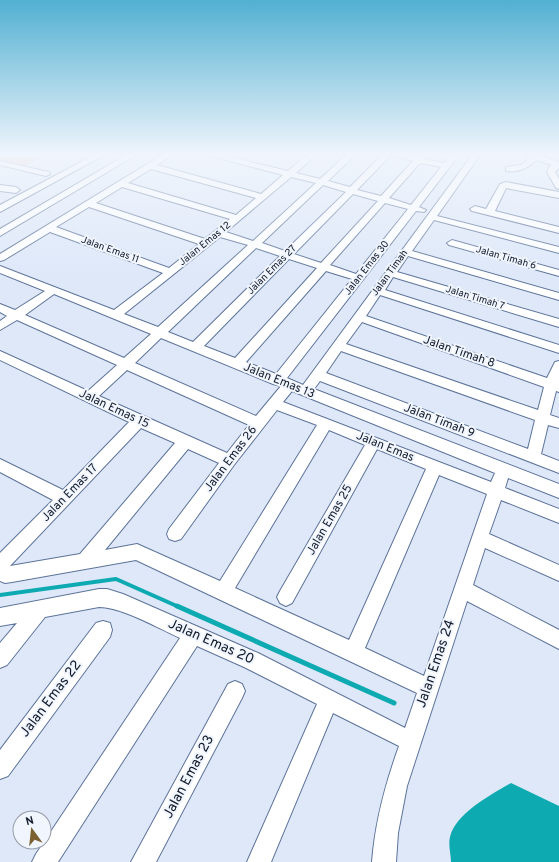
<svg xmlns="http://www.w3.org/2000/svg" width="559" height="862" viewBox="0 0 559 862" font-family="Overpass,sans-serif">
<rect width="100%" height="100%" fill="#dee8f9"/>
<path fill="#e8a4a2" d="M0 155H47L23 167 0 161Z"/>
<path fill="#0eaab2" d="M511 783 559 806V862H451C451 855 448 844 450 837 456 813 491 795 511 783Z"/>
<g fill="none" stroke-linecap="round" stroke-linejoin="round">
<path stroke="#0eaab2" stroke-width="4" d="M0 595 116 579 179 607"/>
<path stroke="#0eaab2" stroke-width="5" d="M177 606 394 703"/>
<g stroke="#5d739a" stroke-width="2">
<path id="minor" d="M94 155H104L0 212V205Z
M126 155H136L0 236V229Z
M162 155H172L157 165 261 194 283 175 207 155H221L288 171 307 155H316L296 173 320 179 346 155H355L328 181 350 187 382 155H391L357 190 381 196 413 161 391 155H407L417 157 419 155H427L424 159 444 163 451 155H459L419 207 426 210 424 212 416 211 287 378 303 385 472 155H480L437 216 559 247V253L434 220 412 251 559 293V300L408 256 397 272 559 319V327L393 277 385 290 559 345V353L380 295 366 316 547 378 555 362 559 361V392L556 391 550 415 559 418V428L548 425 541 454 559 461V473L320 381 314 389 559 484V498L508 478 505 488 559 509V523L501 500 489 534 559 565V581L485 548 473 585 559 630V649L467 601 407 786 398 833 396 862H372C375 822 385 785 399 746L333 713 271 862H247L317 704 244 667 197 646 58 862H32L36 854 180 638C158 628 122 607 99 607L45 617 7 665 0 668V643L17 623 0 626V608L99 589H107L123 594 258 653 405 728 417 693 136 560 12 582 5 583 0 581V553L53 500 0 472V459L63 490 129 422 0 360V351L88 391 117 365 17 320 0 330V321L7 316 0 312V304L15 310 45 291 0 273V266L114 310 163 273 50 232 4 260 0 261V254ZM420 163 441 167 411 205 389 198ZM151 169 256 198 236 215 128 183ZM291 177 316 183 253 241 226 232ZM323 185 346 192 285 251 262 243ZM122 187 230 219 205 239 96 203ZM353 194 378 201 321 263 294 254ZM385 203 408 209 356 274 330 265ZM89 207 199 244 169 268 56 227ZM220 237 248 245 158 327 124 314ZM256 248 280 256 193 342 168 332ZM289 259 317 268 235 358 204 346ZM326 271 352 279 276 374 246 362ZM54 294 151 334 124 358 25 315ZM362 322 544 387 538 410 346 344ZM161 338 273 384 281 386 256 416 135 363ZM341 351 535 420 528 449 326 373ZM127 370 249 425 227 453 99 396ZM292 391 495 473 491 482 283 402ZM277 410 317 425 220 581 137 544 105 550 188 449 219 463 169 529 167 534 169 539 175 541 181 539 234 465ZM141 428 175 443 80 554 10 566ZM329 430 365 445 280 591 277 597 280 603 286 606 292 603 377 449 426 469 349 640 235 588ZM439 475 487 494 424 676 365 648Z
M524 155H537L559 162V168L555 172 559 179V189L556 188 547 172 549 167 552 165 536 160C529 168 517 173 506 171V167L521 165 530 158Z
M0 161 49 172 50 174 46 176 0 165Z
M506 182 559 192V198L506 188 495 211 559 227V233L472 211 470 209 475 206 486 209 500 184Z
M0 185 16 187 20 190 16 193 0 191Z
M452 240 559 270V276L449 245 447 243Z
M103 621 110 623 112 630 110 637 8 776 0 779V750L96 623Z
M235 681 242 684 245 691 242 698 156 862H131L228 684Z"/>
</g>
<use href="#minor" fill="#fff" fill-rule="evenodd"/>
</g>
<linearGradient id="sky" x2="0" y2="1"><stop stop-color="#51b0d2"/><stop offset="0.56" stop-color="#f0f5fc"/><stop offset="1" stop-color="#f0f5fc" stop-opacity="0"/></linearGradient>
<rect width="559" height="276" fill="url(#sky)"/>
<g text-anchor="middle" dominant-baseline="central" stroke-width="4" stroke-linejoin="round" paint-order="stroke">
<g font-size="10" fill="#121a2a" stroke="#f0f5fe">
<text transform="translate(205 244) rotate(-39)">Jalan Emas 12</text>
<text transform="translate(110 250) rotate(20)">Jalan Emas 11</text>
<text transform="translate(506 258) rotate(16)">Jalan Timah 6</text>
<text transform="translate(367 268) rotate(-52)">Jalan Emas 30</text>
<text transform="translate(272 270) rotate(-45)">Jalan Emas 27</text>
<text transform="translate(390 273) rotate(-54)">Jalan Timah</text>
<text transform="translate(475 298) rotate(17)">Jalan Timah 7</text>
</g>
<g font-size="12" fill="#121a2a" stroke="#f0f5fe">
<text transform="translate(459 352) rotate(19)">Jalan Timah 8</text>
<text transform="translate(279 381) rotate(22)">Jalan Emas 13</text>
<text transform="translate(114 409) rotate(25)">Jalan Emas 15</text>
<text transform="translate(439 421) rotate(21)">Jalan Timah 9</text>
<text transform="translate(385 447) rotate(22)">Jalan Emas</text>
<text transform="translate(231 459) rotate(-53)">Jalan Emas 26</text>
<text transform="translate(70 493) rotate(-46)">Jalan Emas 17</text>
<text transform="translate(330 520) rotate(-60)">Jalan Emas 25</text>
</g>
<g font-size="14" fill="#121a2a" stroke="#f0f5fe">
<text transform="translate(211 642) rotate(24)">Jalan Emas 20</text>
<text transform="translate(436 664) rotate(-71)">Jalan Emas 24</text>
<text transform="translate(51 699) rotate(-53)">Jalan Emas 22</text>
<text transform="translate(189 777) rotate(-62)">Jalan Emas 23</text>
</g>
</g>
<g transform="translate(32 830) rotate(345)"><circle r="19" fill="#f0f5fe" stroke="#979da9"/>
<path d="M0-3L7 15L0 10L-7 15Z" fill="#7c6233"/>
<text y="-6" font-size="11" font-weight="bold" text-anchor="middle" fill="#121a2a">N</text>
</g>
</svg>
